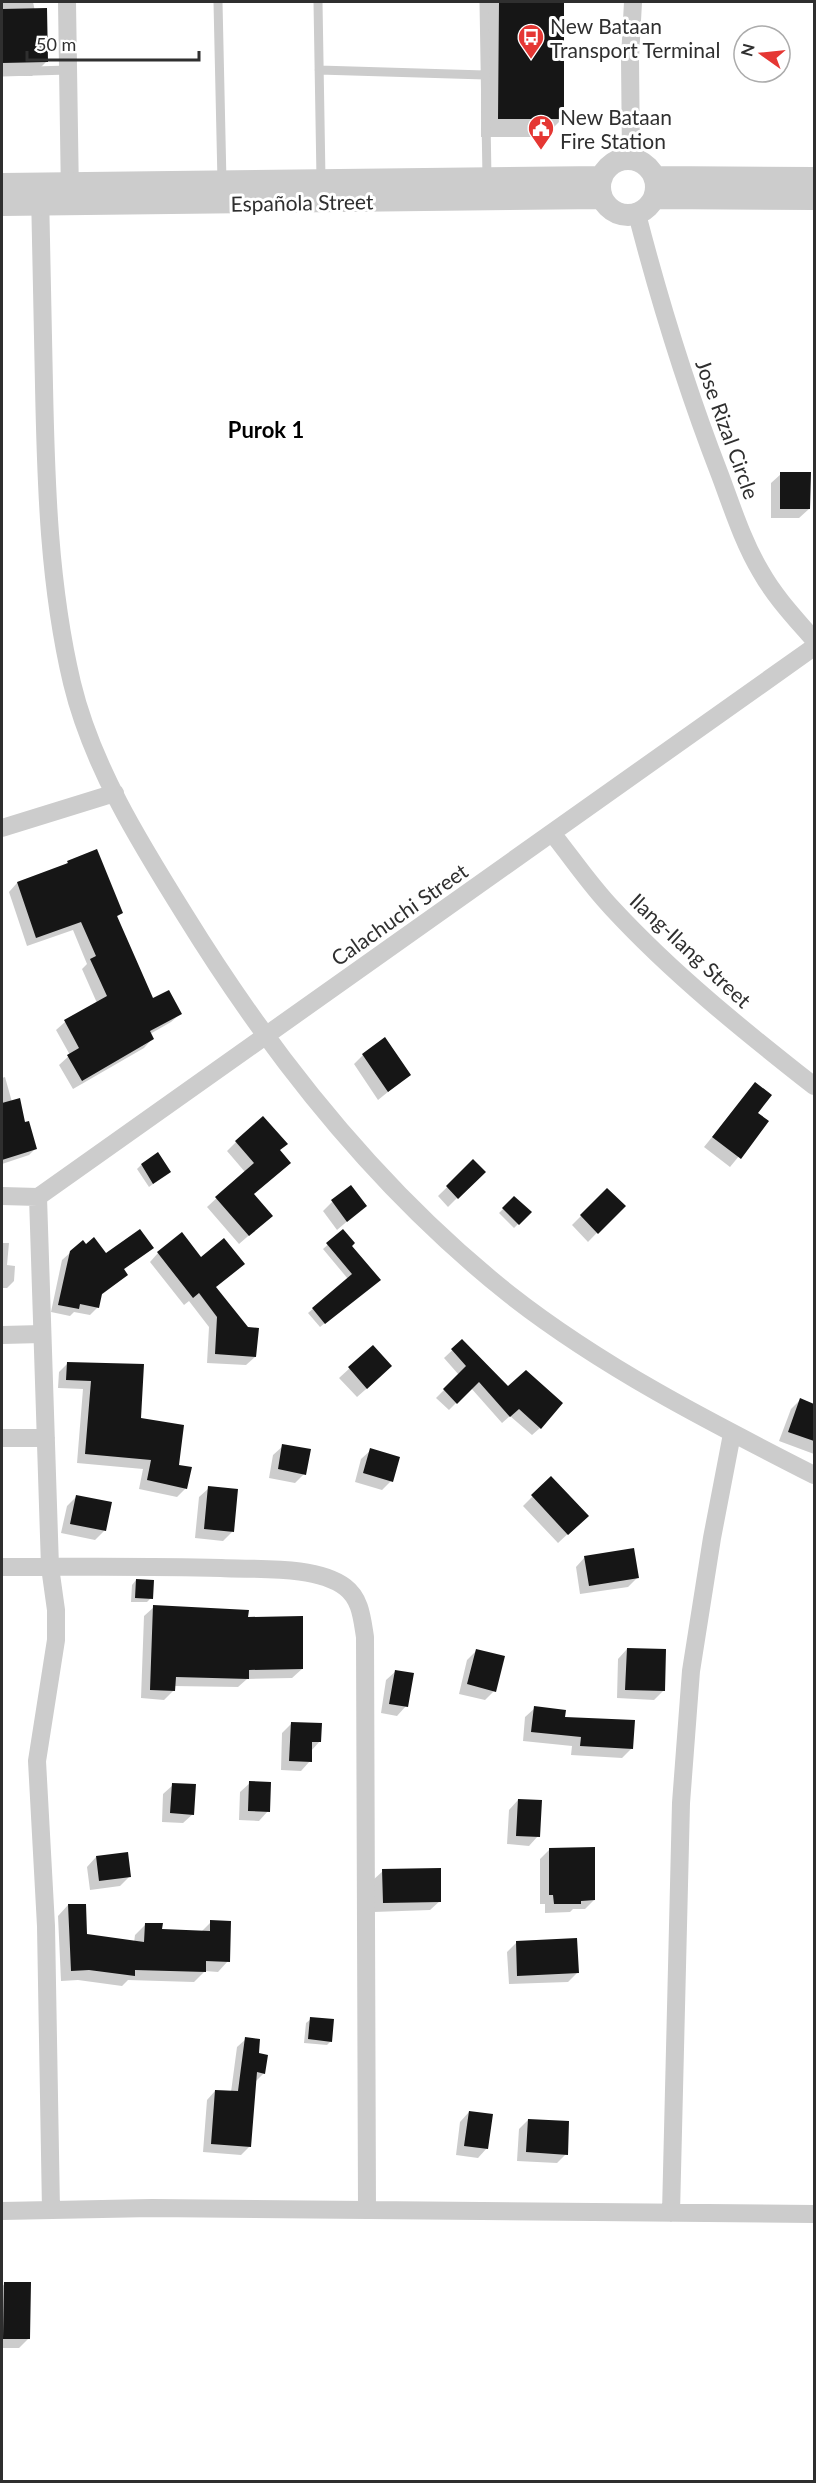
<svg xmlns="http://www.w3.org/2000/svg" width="816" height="2483" viewBox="0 0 816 2483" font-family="Lato,sans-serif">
<rect width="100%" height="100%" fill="#fff"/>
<path fill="#0003" d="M2 2H33L46 62 32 76H2Z
M481 2H562V119L544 137H481Z
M781 474 809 509 799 518H771V483Z
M96 851 121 913 116 918 152 1000 180 1014 171 1022 150 1034 152 1039 144 1048 73 1089 59 1065 70 1055 56 1030 65 1022 97 1003 82 969 87 964 73 930 27 946 9 892 17 883 64 866 68 862Z
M363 1055 409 1075 378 1100 354 1064Z
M5 1077 12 1102 36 1148 29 1155 2 1164V1078Z
M755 1084 756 1113 767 1122 730 1167 704 1147Z
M236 1142 279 1151 253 1195 261 1225 239 1244 207 1207 245 1172 227 1151Z
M473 1162 483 1172 448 1207 438 1196Z
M141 1165 169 1172 149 1187 137 1169Z
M607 1190 623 1206 588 1242 572 1225Z
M514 1198 529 1213 514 1228 499 1213Z
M332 1202 365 1206 337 1230 323 1211Z
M343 1231 374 1284 320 1327 308 1313 348 1279 323 1249Z
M2 1243H9L7 1265 15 1266 14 1281 7 1288H2Z
M152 1248 123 1270 118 1282 100 1296 98 1307 90 1315 74 1312 70 1316 51 1312 62 1260 71 1252 106 1255Z
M158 1253 215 1288 255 1357 246 1365 207 1363 209 1327 189 1301 184 1305 150 1262Z
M462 1341 540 1428 532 1435 510 1416 502 1423 471 1388 449 1410 436 1398 459 1375 444 1358Z
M373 1347 381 1376 357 1397 339 1378Z
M68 1363 142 1366 139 1419 177 1466 186 1488 177 1497 139 1489 143 1469 77 1463 83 1389 58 1388 59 1372Z
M800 1400 814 1405V1454L779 1441 791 1409Z
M283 1446 304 1474 295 1483 269 1478 273 1455Z
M371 1450 391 1481 382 1490 355 1482 361 1459Z
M551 1478 587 1516 558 1543 523 1506Z
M209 1488 232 1532 223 1541 195 1538 199 1497Z
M76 1497 104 1531 95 1540 61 1533 67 1506Z
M585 1557 638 1577 628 1587 580 1594 576 1567Z
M136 1580 151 1598 147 1602H131L132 1585Z
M154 1607 247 1618 302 1669 292 1678 247 1679 238 1687 174 1686V1690L164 1700 141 1698 144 1616Z
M627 1649 664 1690 654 1700 617 1698 618 1659Z
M476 1651 494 1691 485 1700 459 1694 467 1660Z
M396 1671 406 1706 397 1716 381 1713 386 1680Z
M535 1708 564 1718 632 1748 622 1758 571 1755 572 1746 523 1741 525 1717Z
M291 1724 320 1741 311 1751 310 1761 301 1771 281 1770 282 1733Z
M250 1783 268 1811 259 1821 239 1820 240 1792Z
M173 1785 193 1814 183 1823 162 1822 163 1794Z
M518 1800 538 1836 529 1846 507 1844 509 1810Z
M550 1849 594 1900 585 1909H573L570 1912 545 1913V1904H540V1859Z
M96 1857 129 1877 120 1886 90 1890 87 1867Z
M383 1871 440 1901 430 1910 374 1912 373 1880Z
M68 1905 85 1936 134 1943 135 1935 146 1924 161 1930 201 1932 211 1922 228 1961 218 1972 205 1971 194 1982 128 1980 122 1986 78 1980 61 1981 58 1916Z
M517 1942 577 1973 568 1982 509 1984 507 1952Z
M311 2019 331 2041 327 2045 304 2043 306 2023Z
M246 2039 257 2055 264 2073 255 2082 250 2146 241 2155 203 2152 207 2100 215 2091 231 2092 237 2047Z
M469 2112 487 2148 478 2158 456 2155 460 2122Z
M528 2120 566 2154 557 2163 517 2161 519 2129Z
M5 2283 29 2338 19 2348H2V2287Z"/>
<path fill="#161616" d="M499 2H564V119H498Z
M47 8 48 62 2 63V9Z
M780 472H811L810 509H780Z
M97 849 123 913 117 916 153 998 169 990 182 1014 150 1031 154 1039 82 1081 67 1055 79 1048 64 1020 107 996 90 959 96 956 81 922 36 938 17 882 68 863 67 861Z
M385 1037 411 1075 388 1092 362 1054Z
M755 1082 772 1095 758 1113 769 1121 741 1159 712 1137Z
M20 1098 25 1122 29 1121 37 1149 2 1160V1103Z
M263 1116 288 1144 280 1150 291 1163 254 1194 273 1216 249 1236 215 1197 254 1163 235 1141Z
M158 1152 171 1172 153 1184 141 1164Z
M473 1159 486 1172 458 1199 446 1186Z
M351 1185 367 1206 347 1222 331 1200Z
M607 1188 626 1206 598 1234 580 1215Z
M514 1196 532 1212 519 1225 502 1208Z
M140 1229 154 1248 124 1269 128 1275 102 1294 99 1308 80 1304 79 1309 58 1305 70 1251 83 1240 86 1244 94 1237 106 1253Z
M343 1229 355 1243 352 1246 381 1280 325 1324 312 1308 352 1274 326 1243Z
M182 1232 201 1257 224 1238 245 1264 216 1287 248 1327 259 1328 256 1357 215 1354 217 1317 199 1293 193 1298 157 1252Z
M462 1339 508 1386 526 1370 563 1403 541 1429 519 1409 510 1417 479 1382 457 1404 443 1389 466 1366 451 1349Z
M373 1345 392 1366 367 1389 348 1367Z
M67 1362 144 1364 141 1418 184 1425 179 1465 192 1467 187 1489 147 1480 151 1460 85 1454 91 1381 66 1380Z
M800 1398 814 1404V1441L788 1432Z
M282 1444 311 1449 306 1475 278 1469Z
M370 1448 400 1457 393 1482 363 1473Z
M551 1476 589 1516 568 1535 531 1495Z
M208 1486 238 1489 234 1532 204 1529Z
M76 1495 112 1502 106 1531 70 1524Z
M634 1548 639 1578 589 1586 584 1556Z
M136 1579 154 1580 153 1599 135 1598Z
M153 1605 249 1610 248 1617 303 1616V1669L249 1670V1679L176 1677 175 1691 150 1690Z
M627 1648 666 1649 665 1691 625 1690Z
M476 1649 505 1656 496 1692 467 1684Z
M395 1670 414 1673 408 1707 389 1704Z
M534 1706 566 1710 565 1717 635 1720 633 1749 580 1746 581 1737 531 1732Z
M291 1722 322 1723 321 1742H312V1762L289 1761Z
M249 1781 271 1782 270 1812 248 1811Z
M172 1783 196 1784 194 1815 170 1813Z
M518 1799 542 1800 540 1837 516 1836Z
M595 1847V1900L581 1901V1904H554L553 1895H549V1848Z
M128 1852 131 1877 99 1881 96 1856Z
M441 1868V1902L383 1903 382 1869Z
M68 1904H86L87 1934 144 1942 145 1923H163L162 1929 210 1931V1920L231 1921 230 1962 206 1961V1972L135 1970V1976L89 1970 71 1971Z
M577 1938 579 1973 517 1976 516 1941Z
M310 2017 334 2019 332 2042 308 2039Z
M245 2037 260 2039 259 2053 268 2055 265 2074 257 2072 251 2147 211 2144 215 2090 238 2091Z
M469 2111 493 2114 488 2149 464 2146Z
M528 2119 569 2121 568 2155 526 2152Z
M4 2282H31L30 2339H3Z"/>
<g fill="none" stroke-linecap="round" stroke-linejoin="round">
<path stroke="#ccc" stroke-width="9" d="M218 2 222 182
M318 2 321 179
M484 2 487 178
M319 70 485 75
M2 72 68 70"/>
<path stroke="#ccc" stroke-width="18" d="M67 2 70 197
M631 159 630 58 633 2
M40 192C41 256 43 321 44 386 46 485 49 586 72 683 92 766 140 843 185 915 272 1056 378 1190 509 1294 602 1367 710 1422 814 1475
M637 214C660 303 687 390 720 475 732 507 743 542 761 572 775 597 795 618 814 640
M2 828 115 793
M552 833C572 858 590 885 612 908 673 974 744 1031 814 1086
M2 1196 38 1197 814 647
M38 1197 50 1567 56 1610V1640L37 1761 46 1926 51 2210
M2 1335 42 1334
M2 1438H46
M2 1567C75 1567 147 1566 221 1568 256 1570 316 1565 345 1587 361 1599 362 1619 365 1637L367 2210
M2 2211 152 2208 814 2214
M671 2213 681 1803 691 1671 712 1538 732 1434"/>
<path stroke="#ccc" stroke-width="22" d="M600 187a28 28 0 1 1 56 0a28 28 0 1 1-56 0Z
M655 177 814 178
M2 184 602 177
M655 198 814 199
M2 205 602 198"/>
</g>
<defs>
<g id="bus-pin" transform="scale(1.35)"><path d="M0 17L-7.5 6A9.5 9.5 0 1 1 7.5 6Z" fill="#e53733" stroke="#fff"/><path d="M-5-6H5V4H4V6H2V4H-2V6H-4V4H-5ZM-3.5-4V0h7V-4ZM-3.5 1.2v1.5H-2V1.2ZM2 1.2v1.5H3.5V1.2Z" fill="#fff"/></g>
<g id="civic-pin" transform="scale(1.35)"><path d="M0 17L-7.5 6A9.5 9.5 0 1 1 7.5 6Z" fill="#e53733" stroke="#fff"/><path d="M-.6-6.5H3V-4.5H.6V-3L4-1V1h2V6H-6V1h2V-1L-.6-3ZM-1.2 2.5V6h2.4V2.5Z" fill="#fff"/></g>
</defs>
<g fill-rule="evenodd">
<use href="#bus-pin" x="531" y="37"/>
<use href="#civic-pin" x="541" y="128"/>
</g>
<g text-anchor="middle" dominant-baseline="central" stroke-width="6" stroke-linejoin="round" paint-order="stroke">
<g font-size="21" fill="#2f2f2f" stroke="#fff" text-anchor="start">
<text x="550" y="25">New Bataan<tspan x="550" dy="24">Transport Terminal</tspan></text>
<text x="560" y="116">New Bataan<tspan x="560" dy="24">Fire Station</tspan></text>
</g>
<g font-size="21" fill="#2f2f2f" stroke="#fff">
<text transform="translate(302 202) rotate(-1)">Española Street</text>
<text transform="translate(728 429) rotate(70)">Jose Rizal Circle</text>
<text transform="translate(399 914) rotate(-35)">Calachuchi Street</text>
<text transform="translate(691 950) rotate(43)">Ilang-Ilang Street</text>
</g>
<g font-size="22" font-weight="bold" fill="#000" stroke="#fff">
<text x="266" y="429">Purok 1</text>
</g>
</g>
<rect width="816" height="2483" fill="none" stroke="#2f2f2f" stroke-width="6"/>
<g transform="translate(762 54) rotate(285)"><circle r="28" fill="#ffffff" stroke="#acacac" stroke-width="1.5"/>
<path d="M0-4.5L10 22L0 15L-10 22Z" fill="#e53733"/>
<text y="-9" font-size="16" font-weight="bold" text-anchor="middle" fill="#2f2f2f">N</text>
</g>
<path d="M27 51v9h172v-9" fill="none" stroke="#2f2f2f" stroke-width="3"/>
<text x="36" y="51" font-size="18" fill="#2f2f2f" stroke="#ffffff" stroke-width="4.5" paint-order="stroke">50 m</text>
</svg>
